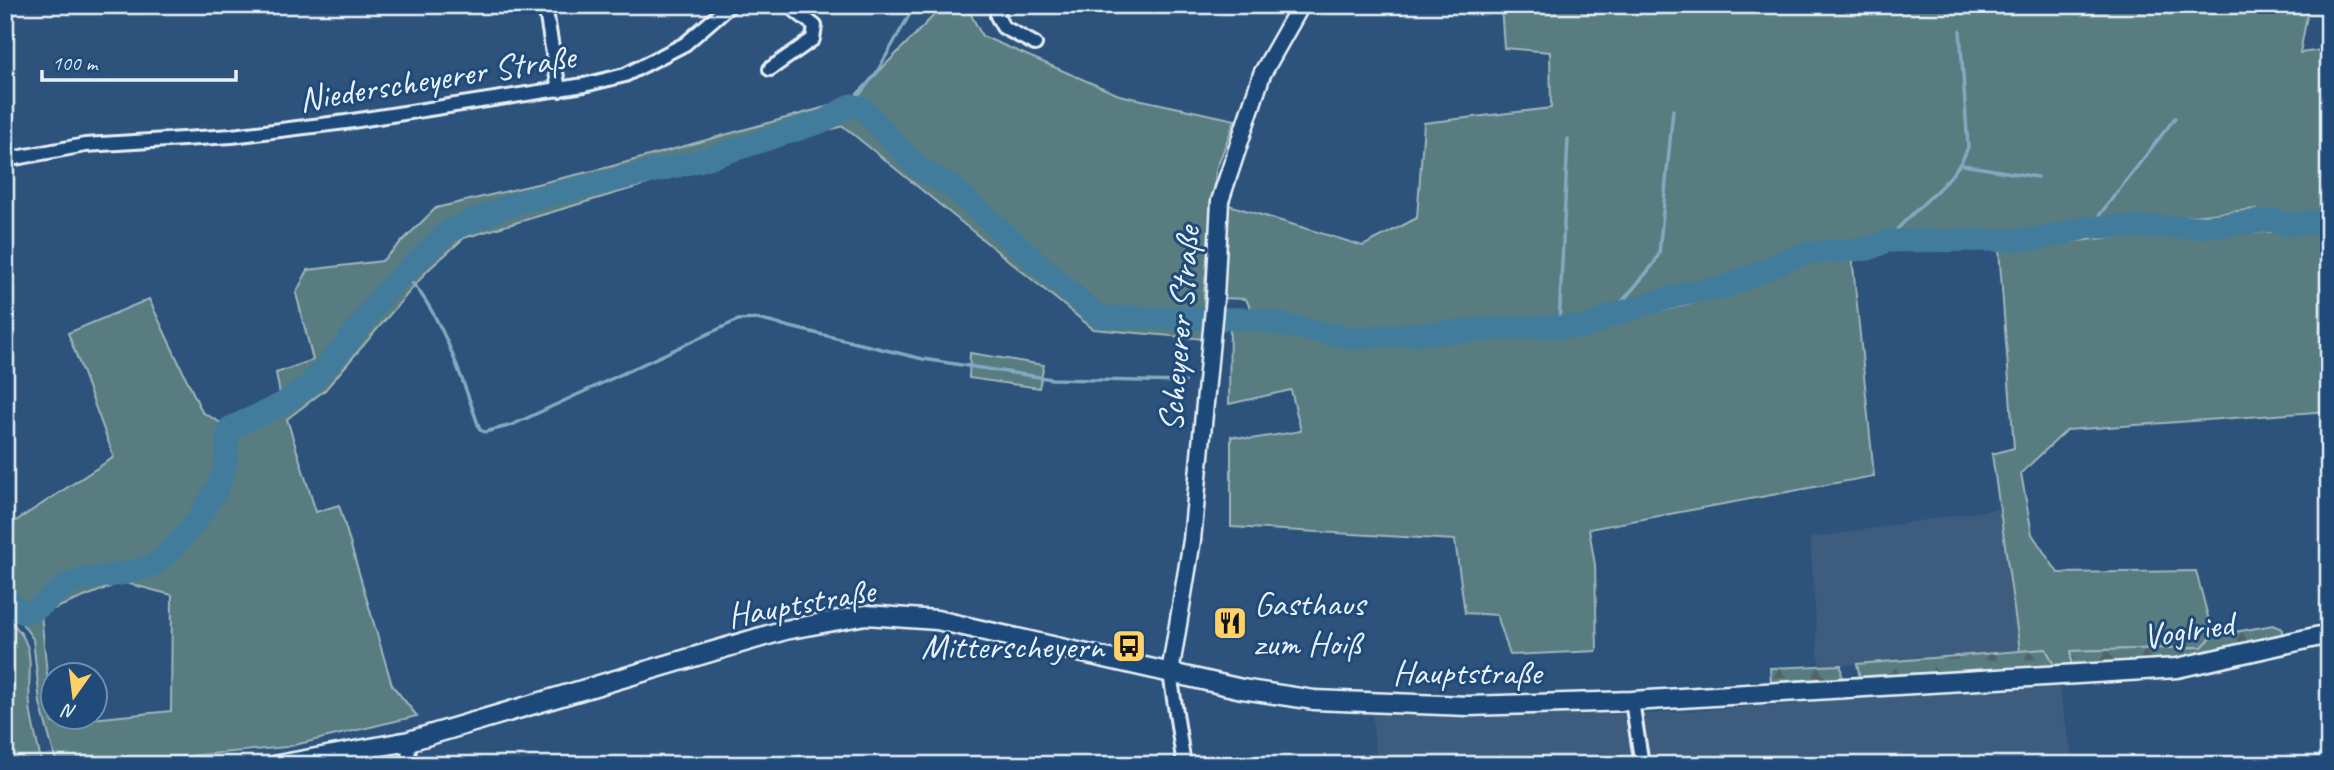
<svg xmlns="http://www.w3.org/2000/svg" width="2334" height="770" viewBox="0 0 2334 770" font-family="Caveat,sans-serif">
<defs>
<pattern id="forest-firs" width="22" height="20" patternUnits="userSpaceOnUse" patternTransform="scale(1.75)"><rect width="22" height="20" fill="#587b80"/><path d="M5 1l3.5 6h-7zM16 11l3.5 6h-7z" fill="#506468"/></pattern>
</defs>
<rect width="100%" height="100%" fill="#2d527c"/>
<filter id="ink" filterUnits="userSpaceOnUse"><feTurbulence type="fractalNoise" baseFrequency=".0143" numOctaves="2"/><feDisplacementMap in="SourceGraphic" scale="14" xChannelSelector="R" yChannelSelector="G"/><feConvolveMatrix kernelMatrix="1 2 1 2 8 2 1 2 1" color-interpolation-filters="sRGB"/></filter>
<g filter="url(#ink)">
<path fill="#3e5c7e" d="M2001 508 2020 651 1819 667 1810 538Z
M2058 684 2074 765H1377L1372 714H1650Z"/>
<path fill="#587b80" stroke="#a0b6bc" stroke-width="2" fill-rule="evenodd" d="M944 5H966L982 36 1119 95 1235 120 1216 170 1204 292V339L1093 329 843 126 464 238 428 270 325 390 287 419 316 512 339 505 392 685 417 716 286 747 93 765H57L40 703 33 639 21 622 5 609V528L114 457 68 333 149 299 202 412 230 428 282 405 276 373 313 360 296 293 308 270 382 261 436 208 609 167 851 100ZM122 582 172 595 171 711 52 723 41 614Z
M1501 5H2309L2300 53 2329 49V411L2067 430 2021 473 2032 534 2058 573 2196 571 2213 636 2202 647 2071 651V665L2055 667 2046 649 2020 651 1992 454 2014 448 1999 249 2126 236 2270 232 2256 209 2090 227 1887 241 1848 252 1804 253 1725 287 1588 327 1559 325 1531 317 1354 329 1252 312 1246 299 1222 298 1229 205 1363 246 1417 218 1424 123 1551 108 1550 52 1504 48Z
M1852 255 1874 476 1589 529 1595 565 1597 651 1510 655 1497 615 1465 613 1455 540 1231 527V436L1251 439 1301 431 1291 390 1229 404 1230 324 1290 332 1344 343 1565 334 1609 326 1726 293 1803 260Z
M970 353 1044 365 1039 388 969 378Z
M5 616C41 647 26 666 30 706 32 725 38 745 42 765H5Z"/>
<path fill="url(#forest-firs)" stroke="#a0b6bc" stroke-width="2" d="M2273 625 2282 629V639L2203 656 2071 665V651L2202 647 2213 636Z
M2046 649 2055 667 1861 682 1857 664Z
M1841 665 1842 682 1771 683 1770 668Z"/>
<g fill="none" stroke-linecap="round" stroke-linejoin="round">
<path stroke="#84aac1" stroke-width="3.5" d="M851 105 877 72 915 5
M1963 165 2037 177
M2090 227 2175 118
M1887 241C1909 211 1958 181 1968 147L1960 31
M404 274C441 309 463 382 480 430L485 432 512 425 738 320 757 319 923 359 1052 379 1185 382
M1610 316 1653 265 1659 254 1673 110
M1559 325 1568 139"/>
<path stroke="#427b9c" stroke-width="23" d="M5 598 23 613C44 611 55 587 77 581 102 575 126 576 150 566 174 556 215 498 223 474 229 459 224 446 230 428L282 404 307 387 342 349 385 292 448 231 519 202 699 161 824 121 851 105 863 108 917 167 953 187 1089 309 1102 317 1250 319 1354 338 1529 327H1588L1610 316 1685 293 1725 287 1804 253 1869 249 1887 241 2017 240 2042 238 2090 227H2200L2276 220 2285 225 2329 220"/>
<g stroke="#e8f1f8" stroke-width="18">
<path id="minor" d="M545 5 559 90
M1000 5 997 16 1003 27 1035 44
M770 69 813 39 815 26 788 5
M5 160 85 145 232 136 346 122 584 85 625 75 685 44 730 5
M1170 673 1184 765
M1632 701 1642 765
M408 765 409 741"/>
</g>
<g stroke="#e8f1f8" stroke-width="21">
<path id="tertiary" d="M1170 673 1192 540 1215 298 1220 201 1262 74 1301 5"/>
</g>
<g stroke="#e8f1f8" stroke-width="23">
<path id="secondary" d="M278 765 409 741 785 630 866 615 937 620 1242 689 1314 700 1468 706 1632 701 2177 668 2329 634"/>
</g>
<use href="#minor" stroke="#1f4a7a" stroke-width="12"/>
<use href="#tertiary" stroke="#1f4a7a" stroke-width="16"/>
<use href="#secondary" stroke="#1f4a7a" stroke-width="18"/>
</g>
</g>
<defs>
<g id="restaurant-square" transform="scale(1.75)"><rect x="-9" y="-9" width="18" height="18" rx="4" fill="#ffd166" stroke="#1f4a7a"/><path d="M-5-6h1v4h1v-4h1v4h1v-4h1v5L-1.5 .5V6h-2V.5L-5-1ZM5-6V6H3V1.5H1.5Q1.5-4 5-6Z" fill="#111"/></g>
<g id="bus-square" transform="scale(1.75)"><rect x="-9" y="-9" width="18" height="18" rx="4" fill="#ffd166" stroke="#1f4a7a"/><path d="M-5-6H5V4H4V6H2V4H-2V6H-4V4H-5ZM-3.5-4V0h7V-4ZM-3.5 1.2v1.5H-2V1.2ZM2 1.2v1.5H3.5V1.2Z" fill="#111"/></g>
</defs>
<g fill-rule="evenodd">
<use href="#restaurant-square" x="1230" y="623"/>
<use href="#bus-square" x="1129" y="646"/>
</g>
<g text-anchor="middle" dominant-baseline="central" stroke-width="6" stroke-linejoin="round" paint-order="stroke">
<g font-size="35" fill="#e8f1f8" stroke="#1f4a7a">
<text transform="translate(437 78) rotate(-9)">Niederscheyerer Straße</text>
<text transform="translate(1179 329) rotate(-85)">Scheyerer Straße</text>
<text transform="translate(801 603) rotate(-10)">Hauptstraße</text>
<text transform="translate(2188 630) rotate(-9)">Voglried</text>
<text x="1467" y="672">Hauptstraße</text>
</g>
<g font-size="35" fill="#e8f1f8" stroke="#1f4a7a" text-anchor="start">
<text x="1254" y="603">Gasthaus<tspan x="1254" dy="40">zum Hoiß</tspan></text>
<text x="1104" y="646" text-anchor="end">Mitterscheyern</text>
</g>
</g>
<rect width="2334" height="770" fill="none" stroke="#1f4a7a" stroke-width="28"/>
<rect x="14" y="14" width="2306" height="742" fill="none" stroke="#e8f1f8" stroke-width="2.5" filter="url(#ink)"/>
<g transform="translate(74 696) rotate(194)"><circle r="33" fill="#1f4a7a" stroke="#6f8dac" stroke-width="2"/>
<path d="M0-5L12 26L0 18L-12 26Z" fill="#ffd166"/>
<text y="-10" font-size="19" font-weight="bold" text-anchor="middle" fill="#e8f1f8">N</text>
</g>
<path d="M42 70v10h194v-10" fill="none" stroke="#e8f1f8" stroke-width="3.5"/>
<text x="52" y="70" font-size="21" fill="#e8f1f8" stroke="#1f4a7a" stroke-width="5" paint-order="stroke">100 m</text>
</svg>
